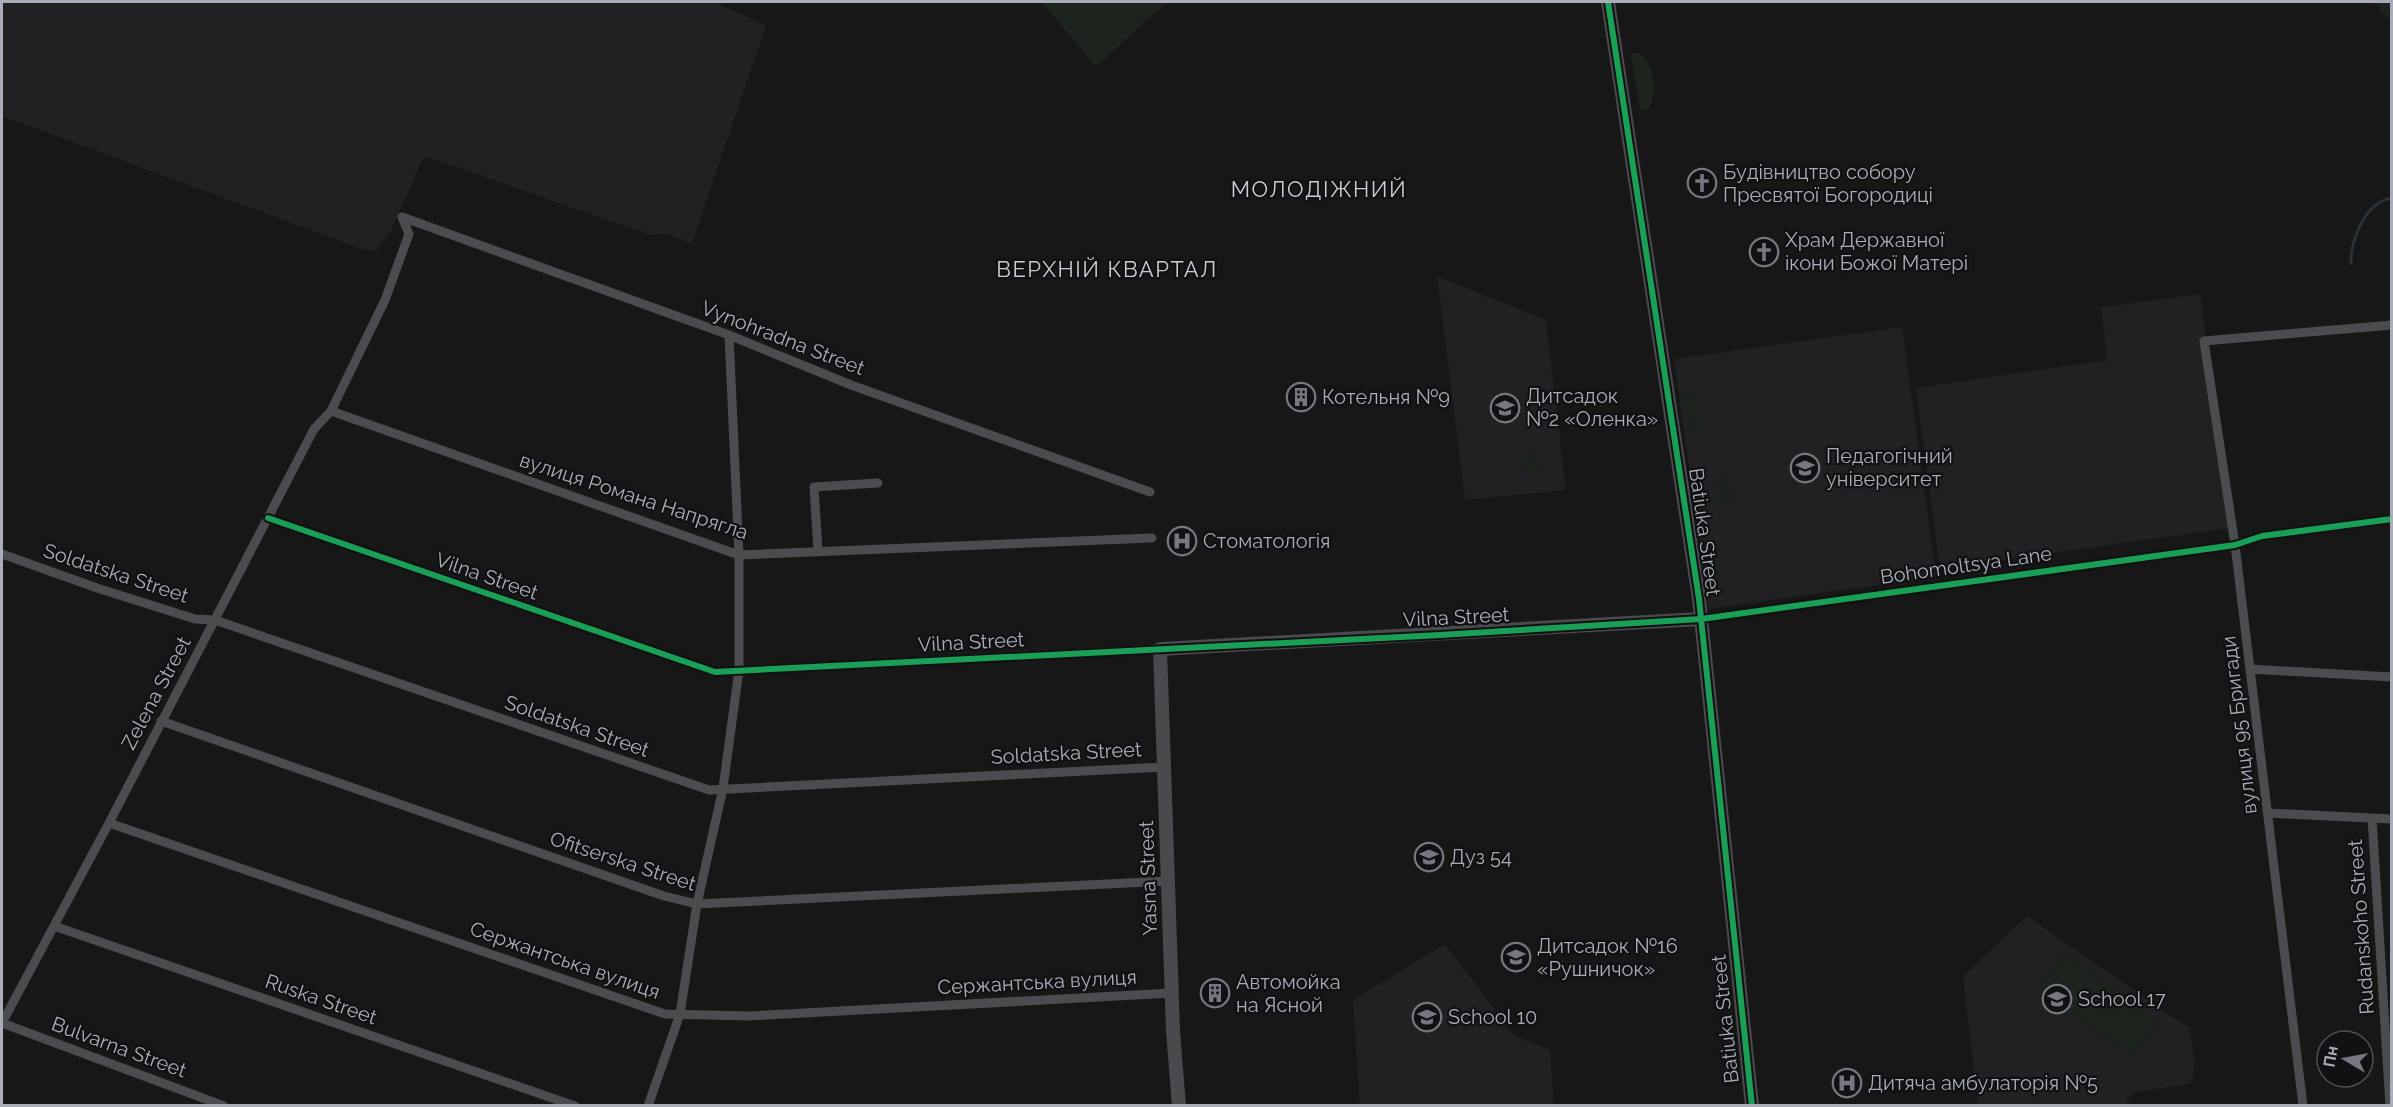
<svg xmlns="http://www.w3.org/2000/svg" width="2393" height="1107" viewBox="0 0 2393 1107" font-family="Raleway,sans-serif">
<rect width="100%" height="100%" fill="#171717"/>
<path fill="#212123" d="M2 2H714L766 25 692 244 667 234 650 235 424 156 392 229 377 250H364L2 116Z
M1437 276 1546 320 1566 490 1465 500Z
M2200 294 2231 528 1940 569 1916 388 2107 360 2101 307Z
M1902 327 1936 577 1709 609 1674 359Z
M2027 916 2189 1028 2195 1061 2193 1079 2189 1084 2136 1092 2128 1098 2126 1105H1978L1963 976Z
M1445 944 1514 1035 1550 1050 1554 1105H1360L1353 1000Z"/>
<path fill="#1d241e" d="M1042 2H1167L1096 67Z
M2375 2H2391V20L2381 12Z
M1631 53H1639C1655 64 1659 96 1647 110L1640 111Z
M1697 393 1701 426 1689 428 1685 394Z
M1534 453 1537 472 1528 473 1524 455Z
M1731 477 1732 486 1718 488 1716 478Z
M1732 492 1733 502 1720 504 1718 493Z
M1711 516 1719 576 1710 577 1703 517Z
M2064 954 2157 1020 2133 1055 2039 990Z"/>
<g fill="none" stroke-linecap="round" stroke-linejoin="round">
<path stroke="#2a3239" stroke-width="3" d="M2351 263C2351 239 2365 202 2392 198"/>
<path stroke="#4b4c50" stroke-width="9" d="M402 217 729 335 851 385 1150 492
M331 411 739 555 1152 538
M268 518 715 672 1160 649
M818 551 814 487 878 483
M2 554 97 588 195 619 215 620 709 790 1164 767
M1701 619 2235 545 2262 536 2392 519
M2250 669 2392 677
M161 721 664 896 697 904 1168 881
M2268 813 2392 819
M2372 818 2390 1106
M109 823 665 1014 749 1016 1172 993
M54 926 575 1106
M2 1023 109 823 314 429 331 411 385 300 409 234 402 217
M2 1023 224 1106
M648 1106 680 1014 697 904 723 788 739 670V555L729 335
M2303 1106 2235 545 2204 341 2392 325"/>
<path stroke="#4a4a4e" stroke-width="14" d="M1608 2 1699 599 1752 1106
M1179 1106 1173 1031 1160 649 1701 619"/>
<g stroke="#111113" stroke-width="10">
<path id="cycleway" d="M1608 2 1699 599 1752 1106
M268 518 715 672 1440 635 1701 619 2235 545 2262 536 2392 519"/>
</g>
<use href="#cycleway" stroke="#1a9f57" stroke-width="6"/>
</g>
<defs>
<g id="church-ring" transform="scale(1.5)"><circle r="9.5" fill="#111113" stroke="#757880" stroke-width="1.5"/><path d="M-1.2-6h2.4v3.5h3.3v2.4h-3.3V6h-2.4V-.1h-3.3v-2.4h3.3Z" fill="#757880"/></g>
<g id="building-ring" transform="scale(1.5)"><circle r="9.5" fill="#111113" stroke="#757880" stroke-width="1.5"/><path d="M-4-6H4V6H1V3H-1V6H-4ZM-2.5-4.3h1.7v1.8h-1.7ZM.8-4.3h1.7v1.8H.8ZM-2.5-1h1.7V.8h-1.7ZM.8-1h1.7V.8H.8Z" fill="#757880"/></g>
<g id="school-ring" transform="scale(1.5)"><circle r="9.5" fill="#111113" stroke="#757880" stroke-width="1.5"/><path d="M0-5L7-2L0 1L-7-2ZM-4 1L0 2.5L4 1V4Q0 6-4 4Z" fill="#757880"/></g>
<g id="university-ring" transform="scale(1.5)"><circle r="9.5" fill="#111113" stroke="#757880" stroke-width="1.5"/><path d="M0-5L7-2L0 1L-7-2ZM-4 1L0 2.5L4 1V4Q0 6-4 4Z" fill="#757880"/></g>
<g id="hospital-ring" transform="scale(1.5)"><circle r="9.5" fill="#111113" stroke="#757880" stroke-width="1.5"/><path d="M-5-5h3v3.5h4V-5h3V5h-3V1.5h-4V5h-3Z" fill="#757880"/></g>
</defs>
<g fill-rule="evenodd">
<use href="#church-ring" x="1702" y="183"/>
<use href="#church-ring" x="1764" y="252"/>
<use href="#building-ring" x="1301" y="397"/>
<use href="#school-ring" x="1505" y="408"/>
<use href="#university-ring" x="1805" y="468"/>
<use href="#hospital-ring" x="1182" y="541"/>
<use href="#school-ring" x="1429" y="857"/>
<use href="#school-ring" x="1516" y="957"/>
<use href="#building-ring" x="1215" y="993"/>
<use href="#school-ring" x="2057" y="999"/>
<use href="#school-ring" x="1427" y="1017"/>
<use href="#hospital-ring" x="1847" y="1083"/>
</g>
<g text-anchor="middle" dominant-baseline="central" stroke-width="4.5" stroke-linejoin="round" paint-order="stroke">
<g font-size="20" fill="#a8adb8" stroke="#111113" text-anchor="start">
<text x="1723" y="172">Будівництво собору<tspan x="1723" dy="23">Пресвятої Богородиці</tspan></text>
<text x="1785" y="240">Храм Державної<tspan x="1785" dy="23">ікони Божої Матері</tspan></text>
<text x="1526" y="396">Дитсадок<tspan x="1526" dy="23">№2 «Оленка»</tspan></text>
<text x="1322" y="397">Котельня №9</text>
<text x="1826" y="456">Педагогічний<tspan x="1826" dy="23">університет</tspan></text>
<text x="1203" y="541">Стоматологія</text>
<text x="1450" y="857">Дуз 54</text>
<text x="1537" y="946">Дитсадок №16<tspan x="1537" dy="23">«Рушничок»</tspan></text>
<text x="1236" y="982">Автомойка<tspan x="1236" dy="23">на Ясной</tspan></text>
<text x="2078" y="999">School 17</text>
<text x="1448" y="1017">School 10</text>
<text x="1868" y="1083">Дитяча амбулаторія №5</text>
</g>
<g font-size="20" fill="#a8adb8" stroke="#111113">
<text transform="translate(783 338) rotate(21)">Vynohradna Street</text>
<text transform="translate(634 496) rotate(18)">вулиця Романа Напрягла</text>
<text transform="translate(1705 532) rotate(82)">Batiuka Street</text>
<text transform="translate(1966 565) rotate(-8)">Bohomoltsya Lane</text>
<text transform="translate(116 573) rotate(18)">Soldatska Street</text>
<text transform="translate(487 576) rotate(19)">Vilna Street</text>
<text transform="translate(1456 617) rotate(-3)">Vilna Street</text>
<text transform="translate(971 642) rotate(-3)">Vilna Street</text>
<text transform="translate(156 693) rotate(-62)">Zelena Street</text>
<text transform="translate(2239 725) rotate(-97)">вулиця 95 Бригади</text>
<text transform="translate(577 726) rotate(19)">Soldatska Street</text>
<text transform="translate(1066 753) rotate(-3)">Soldatska Street</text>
<text transform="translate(623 861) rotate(18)">Ofitserska Street</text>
<text transform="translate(1148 878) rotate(-92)">Yasna Street</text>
<text transform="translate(2361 927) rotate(-94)">Rudanskoho Street</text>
<text transform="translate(565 960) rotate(19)">Сержантська вулиця</text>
<text transform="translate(1037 982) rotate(-3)">Сержантська вулиця</text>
<text transform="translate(321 999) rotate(19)">Ruska Street</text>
<text transform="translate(1725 1019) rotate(-96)">Batiuka Street</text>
<text transform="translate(119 1047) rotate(20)">Bulvarna Street</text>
</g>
<g font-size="22" letter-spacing="1.5" fill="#c9ccd4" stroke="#111113">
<text x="1319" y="189">МОЛОДІЖНИЙ</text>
<text x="1107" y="269">ВЕРХНІЙ КВАРТАЛ</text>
</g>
</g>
<rect width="2393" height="1107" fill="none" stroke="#a8adb8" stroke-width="6"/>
<g transform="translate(2345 1059) rotate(280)"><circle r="28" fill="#111113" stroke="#4d4f55" stroke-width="1.5"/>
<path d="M0-4.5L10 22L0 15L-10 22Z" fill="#757880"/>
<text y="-9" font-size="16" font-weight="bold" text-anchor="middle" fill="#a8adb8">Пн</text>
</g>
</svg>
